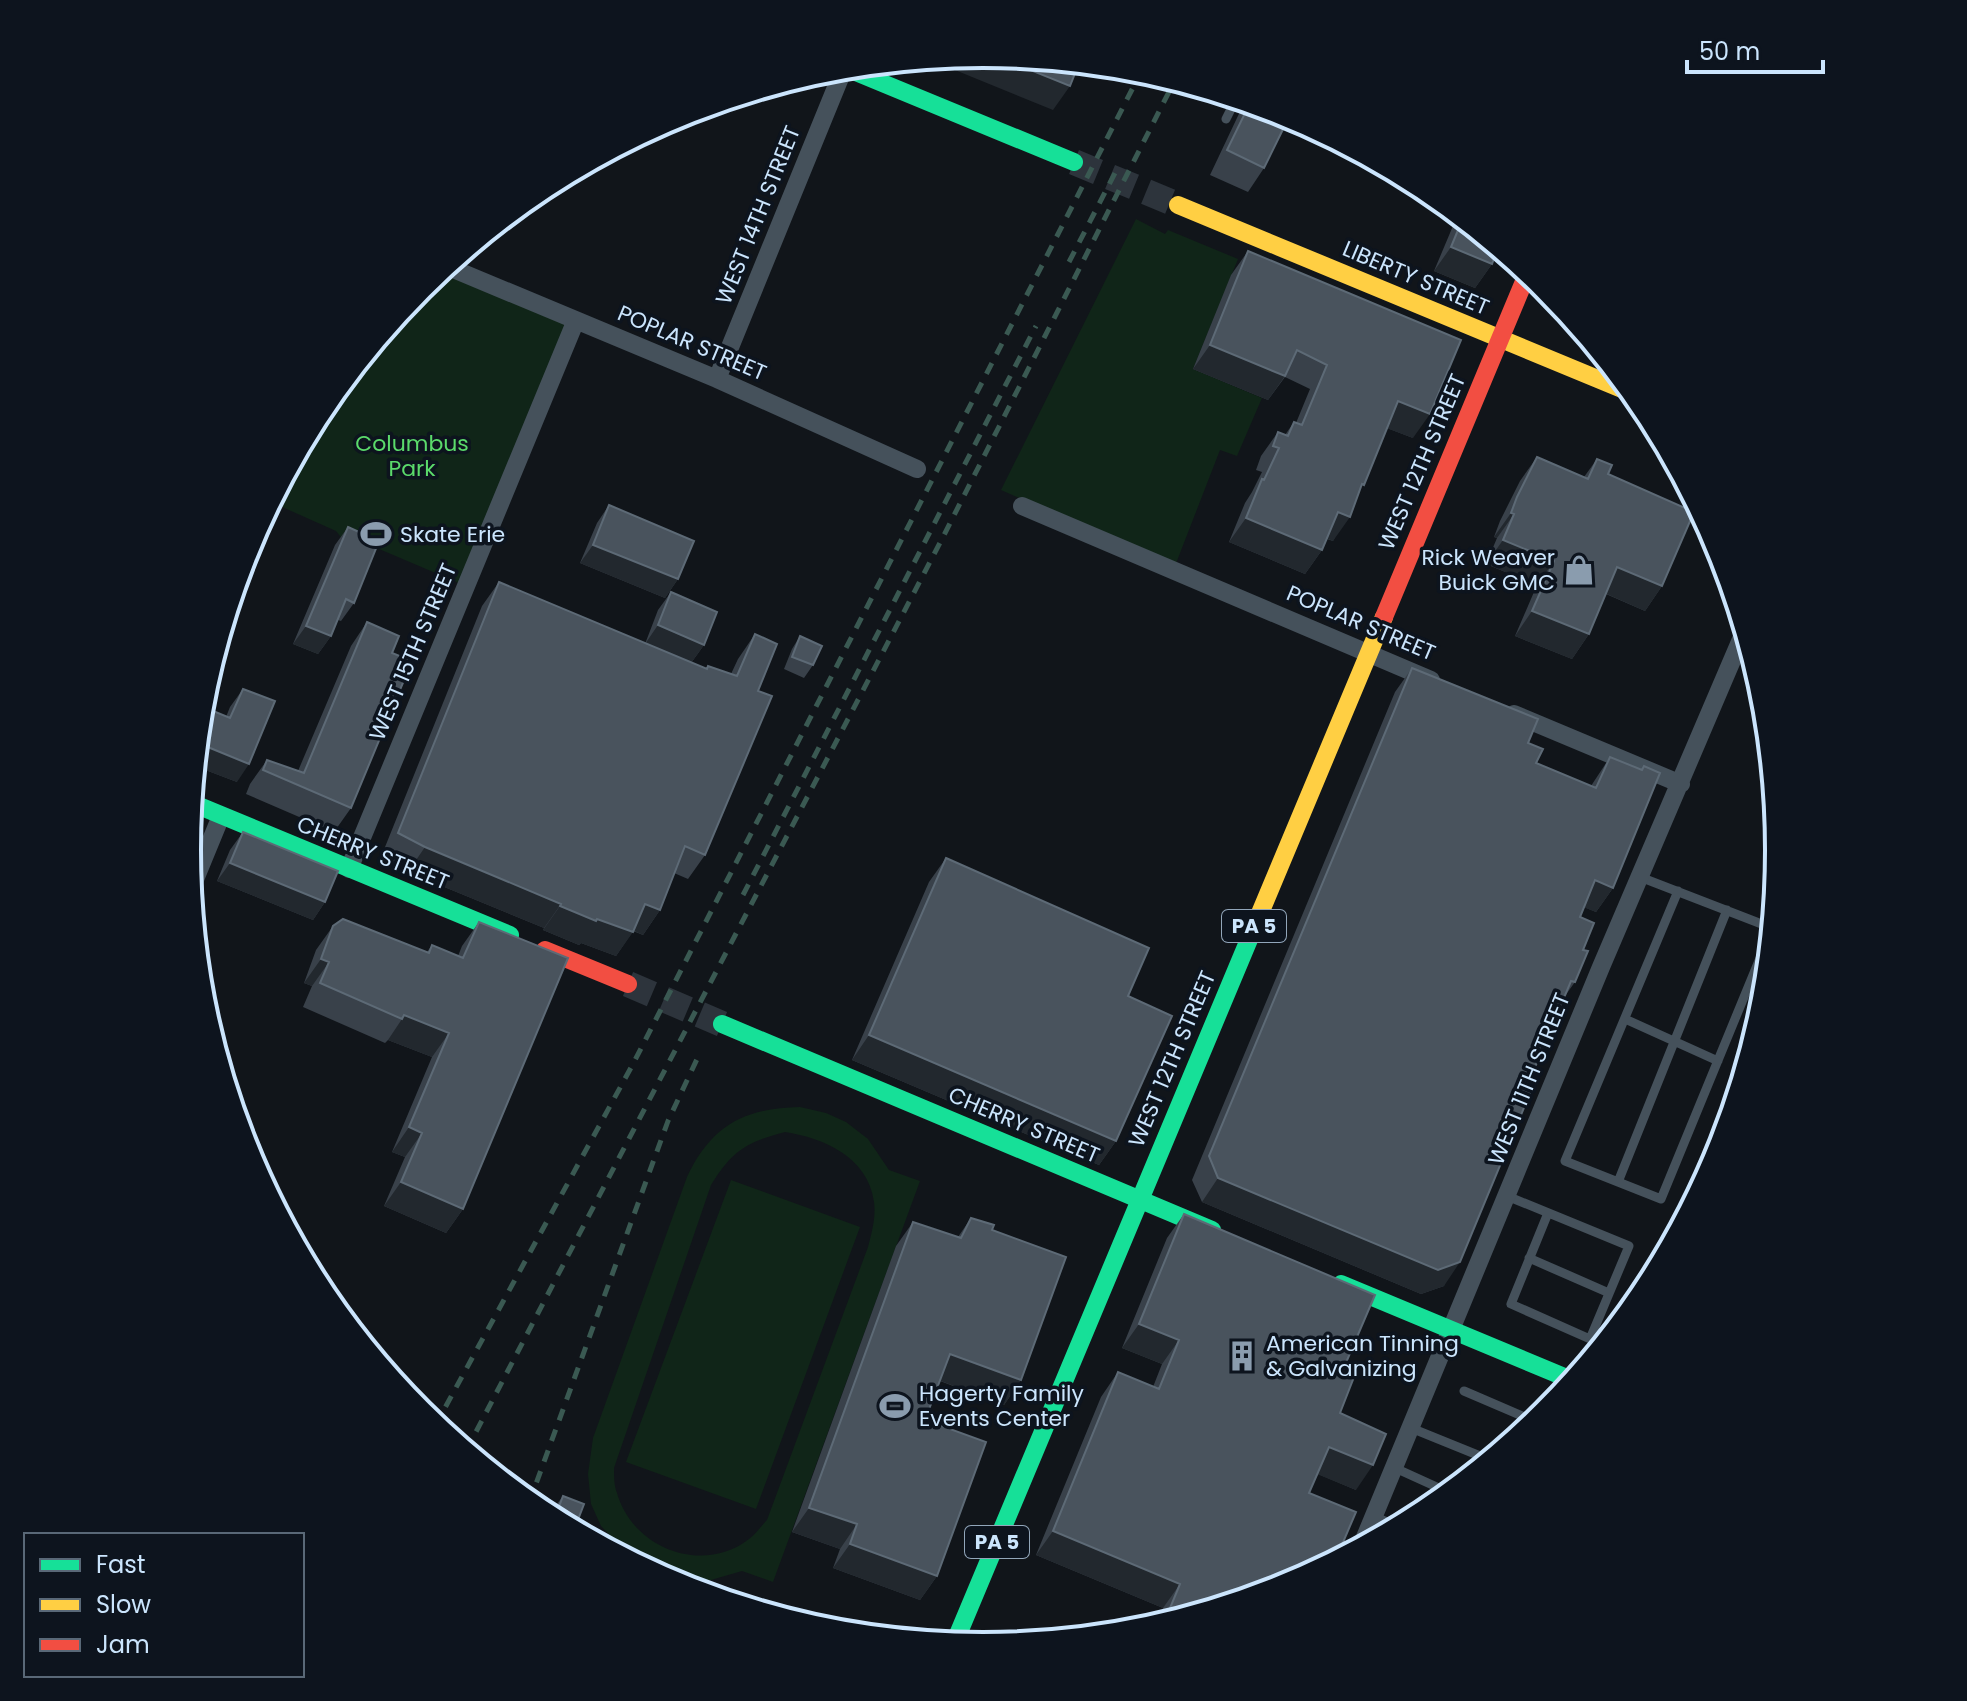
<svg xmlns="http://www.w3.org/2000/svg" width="1967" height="1701" viewBox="0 0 1967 1701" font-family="Poppins,sans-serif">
<rect width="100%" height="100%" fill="#11151a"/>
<path fill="#102518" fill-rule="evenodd" d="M1136 219 1165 234 1168 230 1238 259 1193 369 1262 398 1237 456 1220 450 1175 566 1001 490Z
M446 266 576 320 466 586 358 540 344 541 336 531 271 502 321 408 421 287Z
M800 1107 826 1113 846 1122 868 1139 889 1170 920 1181 773 1582 742 1571 711 1580H683L636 1563 601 1526 591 1504 588 1474 593 1438 687 1177C711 1126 744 1108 800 1107ZM785 1132C824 1138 868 1157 874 1202 876 1217 872 1232 868 1247L767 1520C761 1526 756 1534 749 1539 703 1575 633 1549 617 1493 614 1486 614 1476 614 1468L711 1185C732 1151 746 1142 785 1132Z
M731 1180 860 1227 756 1509 626 1462Z"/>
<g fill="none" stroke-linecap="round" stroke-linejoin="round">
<path stroke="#2d343c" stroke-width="26" stroke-dasharray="26 13" stroke-linecap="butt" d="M1074 162 1178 205
M628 984 722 1024"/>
<path stroke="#45515b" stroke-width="9" d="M1226 119 1236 99
M1640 877 1772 928
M1678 891 1565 1161 1661 1199 1772 929
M1625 1019 1718 1061
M1618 1182 1727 910
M1507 1196 1629 1246 1590 1339 1511 1304 1548 1213
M1529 1258 1609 1293
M1464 1391 1536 1422
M1411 1428 1490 1460
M1395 1468 1450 1493
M1374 1516 1398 1527"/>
<path stroke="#45515b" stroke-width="18" d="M446 266 717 379 917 469
M717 379 844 68
M1022 506 1431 680
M1514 714 1681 784
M349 869 576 320
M191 889 221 816
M1361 1547 1601 967 1745 630"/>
<path stroke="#16e098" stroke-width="18" d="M846 68 1074 162
M192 803 510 935
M722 1024 1212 1230
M1341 1284 1574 1381
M954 1644 1258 918"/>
<path stroke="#ffcf43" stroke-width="18" d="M1178 205 1634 394
M1258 918 1384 617"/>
<path stroke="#f24e42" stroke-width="18" d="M1384 617 1528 272
M545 950 628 984"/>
<path stroke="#3a5952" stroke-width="5" stroke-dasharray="12 10" stroke-linecap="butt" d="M1069 262 1115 173
M743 895 1036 326
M435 1426 633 1064 1142 70
M466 1451 943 537 1175 80
M529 1503 668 1121 698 1057"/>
</g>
<path fill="#39414a" d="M1245 101 1290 115 1264 168 1248 192 1210 175Z
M1458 214 1498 248 1492 264 1475 288 1434 271Z
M1248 251 1413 438 1387 428 1358 493 1333 541 1327 539 1322 550 1305 574 1229 542 1245 503 1252 492 1262 472 1256 470 1261 456 1278 432 1285 435 1294 422 1296 423 1310 389 1285 377 1268 400 1193 369 1231 275Z
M1537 457 1584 477 1597 459 1608 474 1662 586 1645 611 1606 594 1589 634 1572 659 1515 636 1537 585 1486 564 1497 538 1494 537 1500 521 1520 481Z
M609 505 678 579 665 598 580 563 597 523Z
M348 527 354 603 341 621 338 620 331 636 318 654 293 644 335 545Z
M499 582 645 644 658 610 671 592 704 645 691 663 706 669 708 666 731 674 738 659 755 634 758 691 705 855 688 879 674 873 660 910 643 935 633 931 616 956 581 943 579 945 543 930 544 928 408 872 381 857 482 606Z
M367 622 392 653 351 808 334 832 246 794 250 784 267 760 298 771 351 646Z
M800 636 813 665 804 678 784 669 792 649Z
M1412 668 1528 743 1536 763 1591 786 1610 757 1641 770 1644 766 1613 888 1596 912 1584 907 1580 917 1583 950 1575 982 1562 1000 1444 1286 1421 1294 1202 1202 1192 1180 1395 692Z
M243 689 237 782 195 766 201 706 226 717 230 707Z
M243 832 325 902 313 920 217 881 230 850Z
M946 858 1128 996 1116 1141 1099 1165 852 1060 929 882Z
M479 922 463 1209 446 1233 384 1206 405 1157 392 1152 432 1057 388 1040 385 1043 303 1007 312 986 304 983 316 950 333 926 427 952 432 945 458 956 462 946Z
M1184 1214 1342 1372 1340 1413 1356 1490 1318 1474 1309 1493 1288 1587 1155 1627 1163 1608 1036 1555 1101 1397 1118 1372 1153 1387 1162 1364 1122 1348 1167 1238Z
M971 1218 992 1230 1021 1380 1004 1405 940 1381 925 1420 937 1576 920 1600 833 1568 840 1549 792 1532 896 1246 913 1222 958 1237Z
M563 1496 574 1530 551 1518 554 1508Z"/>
<path fill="#22282e" d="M984 54 993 55 1070 86 1053 110 928 59Z
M1451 247 1492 264 1475 288 1434 271Z
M1210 345 1285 376 1268 400 1193 369Z
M1398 401 1430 414 1413 438 1381 426Z
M1338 512 1350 517 1333 541 1321 536Z
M1511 513 1514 514 1497 538 1494 537Z
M1246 518 1322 550 1305 574 1229 542Z
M1503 540 1554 561 1537 585 1486 564Z
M593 545 678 579 665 598 580 563Z
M1617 567 1662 586 1645 611 1600 591Z
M1532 611 1589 634 1572 659 1515 636Z
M658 625 704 645 691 663 645 644Z
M306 626 331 636 318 654 293 644Z
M198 743 249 764 237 782 195 766Z
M425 847 561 904 544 928 408 872Z
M230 863 325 902 313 920 217 881Z
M1595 880 1613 888 1596 912 1578 905Z
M645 904 660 910 643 935 628 928Z
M560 906 597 919 633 932 616 956 581 943 579 945 543 930Z
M321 959 329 962 312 986 304 983Z
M404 1015 449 1033 432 1057 388 1040 402 1019Z
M869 1035 1116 1141 1099 1165 852 1060Z
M409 1127 422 1133 405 1157 392 1152Z
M1218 1178 1460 1262 1444 1286 1421 1294 1202 1202Z
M401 1182 463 1209 446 1233 384 1206Z
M1139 1324 1179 1340 1162 1364 1122 1348Z
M950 1354 1021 1380 1004 1405 933 1378Z
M1329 1447 1373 1465 1356 1490 1312 1472Z
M809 1508 857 1524 840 1549 792 1532Z
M1053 1531 1180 1584 1163 1608 1036 1555Z
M850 1544 937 1576 920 1600 833 1568Z"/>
<path fill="#49535d" stroke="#5d6a76" stroke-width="2" d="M993 55 1079 63 1070 86Z
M1250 103 1290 115 1264 168 1227 150Z
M1463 218 1498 248 1492 264 1451 247Z
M1248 251 1461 340 1430 414 1398 401 1364 485 1362 484 1350 517 1338 512 1322 550 1246 518 1262 479 1264 480 1279 448 1273 446 1278 432 1288 436 1294 422 1302 425 1327 365 1297 350 1285 376 1210 345Z
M1537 457 1588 479 1597 459 1612 465 1608 474 1694 512 1662 586 1617 567 1589 634 1532 611 1554 561 1503 540 1514 514 1511 513 1517 497Z
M609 505 694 541 678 579 593 545Z
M348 527 379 541 354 603 346 599 331 636 306 626Z
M499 582 707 669 708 666 737 676 755 634 777 644 758 691 772 696 705 855 685 846 660 910 645 904 633 932 597 919 596 921 560 906 561 904 425 847 398 833Z
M671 592 717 612 704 645 658 625Z
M367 622 399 636 392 653 412 661 351 808 263 770 267 760 304 773Z
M800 636 822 646 813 665 792 657Z
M1412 668 1538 719 1528 743 1543 749 1536 763 1596 788 1610 757 1642 770 1644 766 1660 773 1613 888 1595 880 1580 917 1594 923 1583 950 1588 951 1575 982 1571 981 1528 1084 1533 1086 1460 1262 1438 1270 1218 1178 1209 1156Z
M243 689 275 701 249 764 198 743 201 706 230 718Z
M243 832 338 871 325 902 230 863Z
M946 858 1149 948 1128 996 1172 1016 1116 1141 869 1035Z
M343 919 429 953 432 945 463 958 479 922 568 958 463 1209 401 1182 422 1133 409 1127 449 1033 404 1015 402 1019 320 983 329 962 321 959 333 926Z
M1184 1214 1375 1295 1342 1372 1354 1377 1340 1413 1386 1434 1373 1465 1329 1447 1309 1493 1356 1512 1335 1561 1288 1587 1172 1622 1168 1613 1180 1584 1053 1531 1118 1372 1159 1389 1179 1340 1139 1324Z
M971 1218 994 1225 992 1230 1066 1257 1021 1380 950 1354 925 1420 986 1442 937 1576 850 1544 857 1524 809 1508 913 1222 961 1238Z
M563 1496 584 1504 574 1530 554 1520Z"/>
<defs>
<g id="stadium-bare" transform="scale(2.4)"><path d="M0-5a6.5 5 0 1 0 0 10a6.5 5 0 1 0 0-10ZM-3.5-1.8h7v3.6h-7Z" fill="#8a9cae" stroke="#0d141e" stroke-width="2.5" paint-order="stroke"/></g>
<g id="shop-bare" transform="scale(2.4)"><path d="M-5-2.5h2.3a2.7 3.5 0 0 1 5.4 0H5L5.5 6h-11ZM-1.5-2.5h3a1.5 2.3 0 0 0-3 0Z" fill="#8a9cae" stroke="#0d141e" stroke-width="2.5" paint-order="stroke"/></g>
<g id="building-bare" transform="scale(2.4)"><path d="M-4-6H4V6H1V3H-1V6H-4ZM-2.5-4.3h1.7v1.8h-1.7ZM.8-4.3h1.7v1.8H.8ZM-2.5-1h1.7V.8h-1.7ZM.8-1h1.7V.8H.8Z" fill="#8a9cae" stroke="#0d141e" stroke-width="2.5" paint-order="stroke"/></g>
</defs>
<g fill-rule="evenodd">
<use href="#stadium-bare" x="376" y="534"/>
<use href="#shop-bare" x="1579" y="570"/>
<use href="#building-bare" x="1242" y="1356"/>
<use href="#stadium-bare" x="895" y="1406"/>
</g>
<g text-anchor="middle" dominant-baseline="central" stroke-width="7" stroke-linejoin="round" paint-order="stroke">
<g fill="#0d141e" stroke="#92a6ba" stroke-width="2">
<rect x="1222" y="910" width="64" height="32" rx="6"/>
<rect x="965" y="1526" width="64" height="32" rx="6"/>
</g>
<g font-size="20" font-weight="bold" fill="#cbe5fd">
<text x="1254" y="926">PA 5</text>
<text x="997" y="1542">PA 5</text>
</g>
<g font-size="22" fill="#cbe5fd" stroke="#0d141e">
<text transform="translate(758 215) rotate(-68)">WEST 14TH STREET</text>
<text transform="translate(1416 278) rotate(23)">LIBERTY STREET</text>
<text transform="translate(692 343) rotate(23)">POPLAR STREET</text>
<text transform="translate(1422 462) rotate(-67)">WEST 12TH STREET</text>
<text transform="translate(1361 623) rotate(23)">POPLAR STREET</text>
<text transform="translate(413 652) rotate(-67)">WEST 15TH STREET</text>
<text transform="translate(373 853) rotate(22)">CHERRY STREET</text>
<text transform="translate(1172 1059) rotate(-67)">WEST 12TH STREET</text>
<text transform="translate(1529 1079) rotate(-68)">WEST 11TH STREET</text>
<text transform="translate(1024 1125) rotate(23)">CHERRY STREET</text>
</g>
<g font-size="22" fill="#5bda6b" stroke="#0d141e">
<text x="412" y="443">Columbus<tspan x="412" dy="25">Park</tspan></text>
</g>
<g font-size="22" fill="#cbe5fd" stroke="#0d141e" text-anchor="start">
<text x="400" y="534">Skate Erie</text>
<text x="1555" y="557" text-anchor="end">Rick Weaver<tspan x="1555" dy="25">Buick GMC</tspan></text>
<text x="1266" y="1343">American Tinning<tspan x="1266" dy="25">&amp; Galvanizing</tspan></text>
<text x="919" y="1393">Hagerty Family<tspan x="919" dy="25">Events Center</tspan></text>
</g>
</g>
<path d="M0 0H1967V1701H0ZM201 850a782 782 0 1 1 1564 0a782 782 0 1 1-1564 0Z" fill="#0d141e" fill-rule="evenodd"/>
<path fill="none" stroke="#cbe5fd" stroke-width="4" d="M201 850a782 782 0 1 1 1564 0a782 782 0 1 1-1564 0Z"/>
<rect x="24" y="1533" width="280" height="144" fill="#0d141e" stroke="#596877" stroke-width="2"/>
<rect x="40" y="1559" width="40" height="12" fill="#16e098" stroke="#596877" stroke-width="2"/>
<text x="96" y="1573" font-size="24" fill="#cbe5fd">Fast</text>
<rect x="40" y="1599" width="40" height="12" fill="#ffcf43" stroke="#596877" stroke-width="2"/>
<text x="96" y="1613" font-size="24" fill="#cbe5fd">Slow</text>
<rect x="40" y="1639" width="40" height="12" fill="#f24e42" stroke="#596877" stroke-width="2"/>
<text x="96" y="1653" font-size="24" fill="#cbe5fd">Jam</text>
<path d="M1687 60v12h136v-12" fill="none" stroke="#cbe5fd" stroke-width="4"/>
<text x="1699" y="60" font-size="24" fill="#cbe5fd" stroke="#0d141e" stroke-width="6" paint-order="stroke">50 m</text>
</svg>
